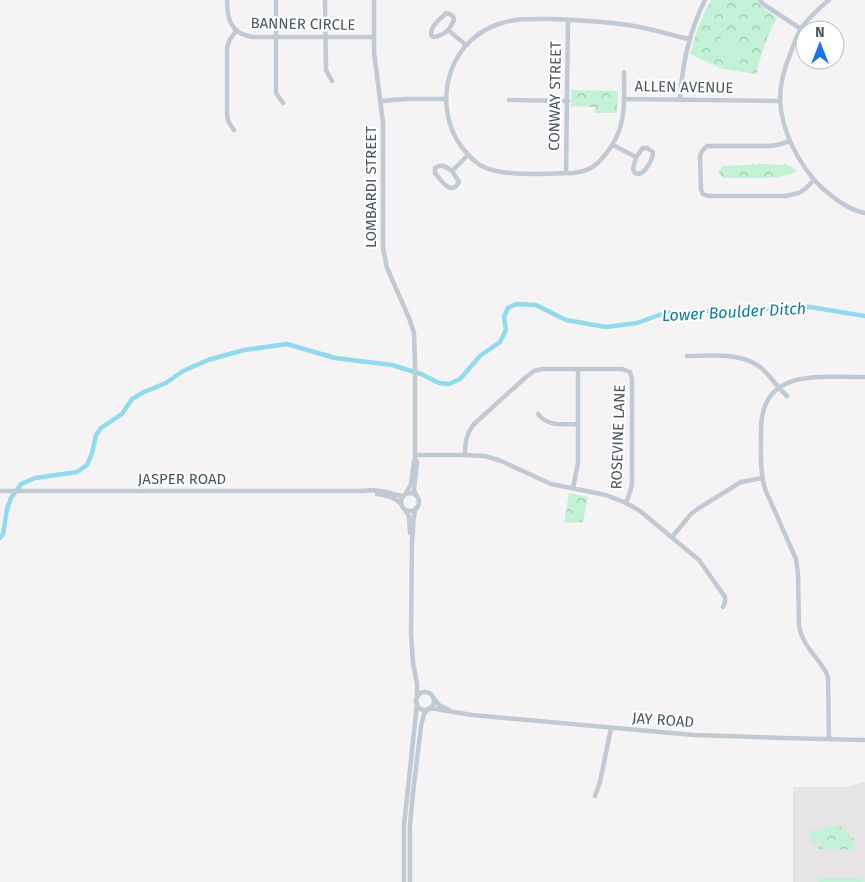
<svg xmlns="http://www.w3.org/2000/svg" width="865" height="882" viewBox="0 0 865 882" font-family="'Fira Sans',sans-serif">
<defs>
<pattern id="park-crowns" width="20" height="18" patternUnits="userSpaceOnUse" patternTransform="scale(1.25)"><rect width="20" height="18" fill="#c3f1d5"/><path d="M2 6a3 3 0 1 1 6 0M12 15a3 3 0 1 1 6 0" fill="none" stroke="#a0c6b0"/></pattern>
</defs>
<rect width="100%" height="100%" fill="#f5f3f3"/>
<path fill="#e6e4e5" d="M865 782V882H793V787H847Z"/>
<path fill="url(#park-crowns)" d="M711 0H757C760 8 770 12 777 17 767 36 761 54 756 74L723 69 690 54C695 35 701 18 711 0Z
M571 90 618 91 617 113H595V107L571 106Z
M764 164 781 165 786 164 797 170C783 181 743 178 724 178L720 175 719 171 723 166Z
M569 493 588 497 583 522 564 523Z
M833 826H841L855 840 854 850 819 849 818 843H811V830H819Z"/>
<path fill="#c3f1d5" d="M721 37 746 43 742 58 717 53Z
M817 878H863V882H817Z"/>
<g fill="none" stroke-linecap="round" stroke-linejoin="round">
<path stroke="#90daee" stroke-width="4.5" d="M0 538 3 534 7 509 11 498 21 484 35 478 77 472 87 465 92 453 96 435 101 428 122 414 132 399 144 392 166 383 183 371 208 360 244 350 287 344 335 358 392 365 421 374 439 383 449 384 460 379 480 356 500 342 506 330 504 317 508 308 516 304 536 305 566 320 606 327 637 323 665 313 810 307 865 316"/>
<path stroke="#c1cad2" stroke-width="4.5" d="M227 0C227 20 231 34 253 37H374
M276 0V93L283 103
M325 0 326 70 332 81
M374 0V52L383 123V248L387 268 409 318 414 333 415 363V459L417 462 414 490 416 495
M760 0 763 4 801 29
M829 0C819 8 810 17 802 27 797 34 794 44 791 52 785 66 780 84 780 100 781 130 799 165 820 186 832 197 848 210 865 213
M448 30C444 34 427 44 432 29 434 23 442 18 446 13 459 16 453 23 448 30L466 45
M624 72C624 102 627 126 608 151 598 165 590 171 573 173 548 173 501 178 480 165 470 158 463 150 457 140 432 96 452 37 502 23 518 18 534 19 551 19 578 20 606 21 634 26 652 29 671 35 689 39
M624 99 780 101
M680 99C682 64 689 32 705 0
M509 100 568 101
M381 101 405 99H446
M234 130 228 121 227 113V48L229 41 236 31
M790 141 777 145 769 146H707L702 151 700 156 701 190 703 194 709 196H786L799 193 805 189 814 180
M613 145 636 157 633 169 635 173 639 174C646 172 653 159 653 152L647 148H643L636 157
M452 171 459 182C451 197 441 180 435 173V168C441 163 446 167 452 171L468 155
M566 173 568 20
M687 356C710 356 741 352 760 367 770 375 777 387 787 396
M538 414C548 427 563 424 578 424
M416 455H465L485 456 501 461 551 484 606 495 626 503 640 511 699 560 725 597V602L723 607
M465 455C465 443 466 435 473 425L526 377 534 371 543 369H622L630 372 632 379V484L630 492 626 503
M573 488 578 463V369
M0 491H363C377 488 390 494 403 496
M401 502a9 9 0 1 1 18 0a9 9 0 1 1-18 0Z
M406 493 411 484 414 462 415 459
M377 494C386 495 395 497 401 504
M416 508C412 518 414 529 412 539L411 634 413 663 417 684V696
M405 510 409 516 410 533
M672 537 691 514 699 508 741 482 762 478
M416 701a9 9 0 1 1 18 0a9 9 0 1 1-18 0Z
M434 699 439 705 449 710
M430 708 472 715 694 735 783 738 865 740
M829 739 828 677C823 662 809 653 803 638 801 635 800 630 799 626L798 574 796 559 765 489C760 472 761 454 761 436 761 429 761 423 762 417 770 367 828 378 865 377
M595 796 600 782 611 728
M404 882V825L417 704
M410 882V825L413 793 421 726 424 714 428 709"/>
</g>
<g text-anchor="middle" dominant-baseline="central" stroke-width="4.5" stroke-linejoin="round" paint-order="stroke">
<g font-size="15" fill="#4a5661" stroke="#fff">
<text transform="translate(303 24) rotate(1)">BANNER CIRCLE</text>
<text transform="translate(684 87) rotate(1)">ALLEN AVENUE</text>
<text transform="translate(555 96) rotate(-89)">CONWAY STREET</text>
<text transform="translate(371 187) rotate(-90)">LOMBARDI STREET</text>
<text transform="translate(618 437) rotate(-88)">ROSEVINE LANE</text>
<text x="182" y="479">JASPER ROAD</text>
<text transform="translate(663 720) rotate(4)">JAY ROAD</text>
</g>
<g font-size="16" font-style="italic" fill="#0c7c9b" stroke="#fff">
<text transform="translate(734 312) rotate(-3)">Lower Boulder Ditch</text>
</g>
</g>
<g transform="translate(820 45)"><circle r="24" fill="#ffffff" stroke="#b7bbc0"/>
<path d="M0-4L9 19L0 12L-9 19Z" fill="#1a73e8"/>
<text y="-8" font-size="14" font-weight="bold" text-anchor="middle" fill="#4a5661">N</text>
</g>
</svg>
